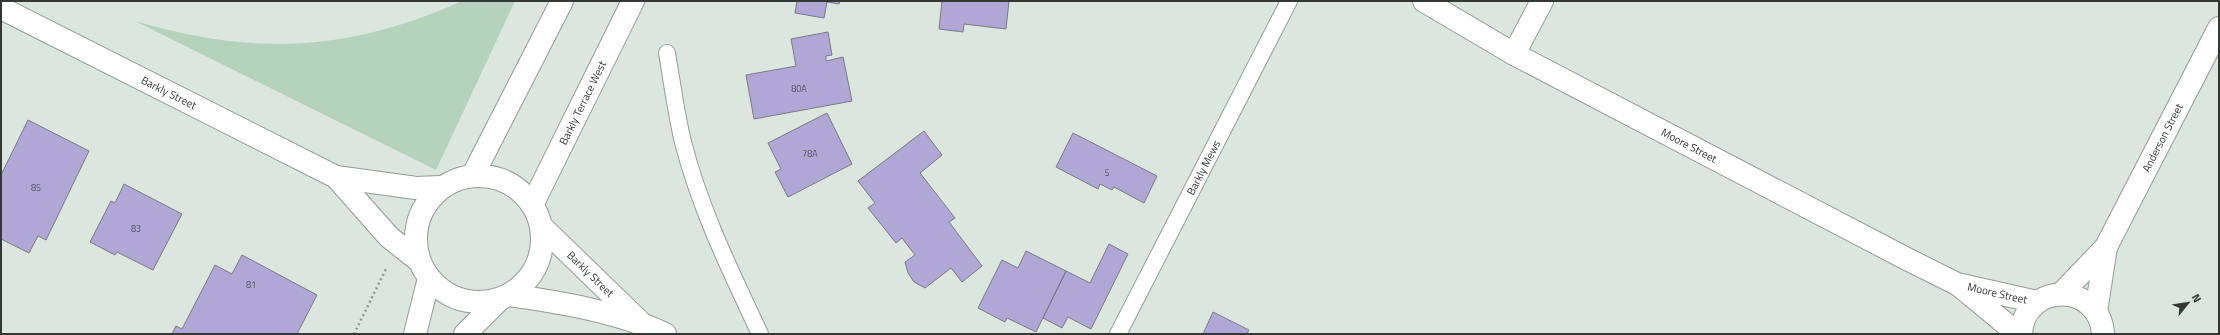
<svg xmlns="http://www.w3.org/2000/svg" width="2220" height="335" viewBox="0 0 2220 335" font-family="'Titillium Web',sans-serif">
<rect width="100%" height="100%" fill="#dbe6de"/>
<path fill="#b5d2bd" d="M462 1H515L436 170 135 21C253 56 349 52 462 1Z"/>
<path fill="#b0a7d7" stroke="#7b7a84" d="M797 1H840L839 4 827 2 824 18 795 13Z
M942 1H1009L1006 29 964 24 963 32 939 29Z
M828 32 832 55 826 56V61L843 57 852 101 754 119 746 75 796 66 791 39Z
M827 113 852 164 788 197 775 172 781 169 768 143Z
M28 120 89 151 46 240 38 236 29 253 1 239V175Z
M924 131 942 155 920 173 955 218 949 222 982 266 962 282 951 268 925 288 914 282 908 273 905 262 915 255 902 238 896 243 868 208 875 203 858 181Z
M1073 133 1157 176 1144 203 1114 187 1112 190 1100 184 1098 189 1056 167Z
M124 184 182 214 153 270 117 252 115 255 90 242 111 201 115 203Z
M1109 244 1128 254 1091 329 1068 317 1062 328 1043 318 1066 271 1090 283Z
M1026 251 1066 271 1036 332 1007 318 1005 322 978 308 1002 260 1018 268Z
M242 255 317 295 297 334H172L176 326 182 329 215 265 232 274Z
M1213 312 1249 330 1247 334H1203Z"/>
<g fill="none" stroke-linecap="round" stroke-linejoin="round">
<g stroke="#929c94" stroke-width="18">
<g id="service">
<path d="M667 53C672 82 676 113 683 142 700 209 731 272 760 334"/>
<path id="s1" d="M1118 334 1289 1"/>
</g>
</g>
<g stroke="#929c94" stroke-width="24">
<g id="minor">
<path id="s2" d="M1424 1 1514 54 1905 258 1957 284 2037 302"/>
<path id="s3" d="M1 8 336 177 416 188 441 187"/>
<path d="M1514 54 1542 1"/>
<path d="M473 175 562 1"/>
<circle cx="479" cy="239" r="63"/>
<path d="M336 177 389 237 418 260"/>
<path id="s4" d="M532 205 633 1"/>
<path id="s5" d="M541 226 640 322"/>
<path d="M1960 286 2018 334"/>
<path id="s6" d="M2061 294 2106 247 2219 28"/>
<path d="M508 295C558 302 620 312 665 334"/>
<path d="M2096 312 2106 247"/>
<path d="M415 334 429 278"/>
<path d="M465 334 500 299"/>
<path d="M2021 334C2024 281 2100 282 2103 334"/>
</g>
</g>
<path stroke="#919993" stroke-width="2.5" stroke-dasharray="2 3" stroke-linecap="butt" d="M354 334 386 269"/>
<use href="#service" stroke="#fff" stroke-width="16"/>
<use href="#minor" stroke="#fff" stroke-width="22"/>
</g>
<g text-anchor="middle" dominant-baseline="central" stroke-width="3.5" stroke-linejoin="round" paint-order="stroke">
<g font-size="9" fill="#53545e">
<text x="799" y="88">80A</text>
<text x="810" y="153">78A</text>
<text x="1107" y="172">5</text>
<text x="36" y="187">85</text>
<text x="136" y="228">83</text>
<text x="251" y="284">81</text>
</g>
<g font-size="11" fill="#343835" stroke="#dbe6de">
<text stroke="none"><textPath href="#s3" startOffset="188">Barkly Street</textPath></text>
<text stroke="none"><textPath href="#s4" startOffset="114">Barkly Terrace West</textPath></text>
<text stroke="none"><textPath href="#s6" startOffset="188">Anderson Street</textPath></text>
<text stroke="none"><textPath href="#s2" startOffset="302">Moore Street</textPath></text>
<text stroke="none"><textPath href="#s1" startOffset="187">Barkly Mews</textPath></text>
<text stroke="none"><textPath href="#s5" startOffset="69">Barkly Street</textPath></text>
<text stroke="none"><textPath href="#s2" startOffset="645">Moore Street</textPath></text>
</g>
</g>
<rect width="2220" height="335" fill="none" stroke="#343835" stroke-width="4"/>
<g transform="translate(2188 303) rotate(60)" stroke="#dbe6de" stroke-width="3" paint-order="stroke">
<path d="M0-3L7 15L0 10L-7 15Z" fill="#343835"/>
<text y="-6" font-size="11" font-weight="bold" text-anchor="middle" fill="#343835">N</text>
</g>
</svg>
